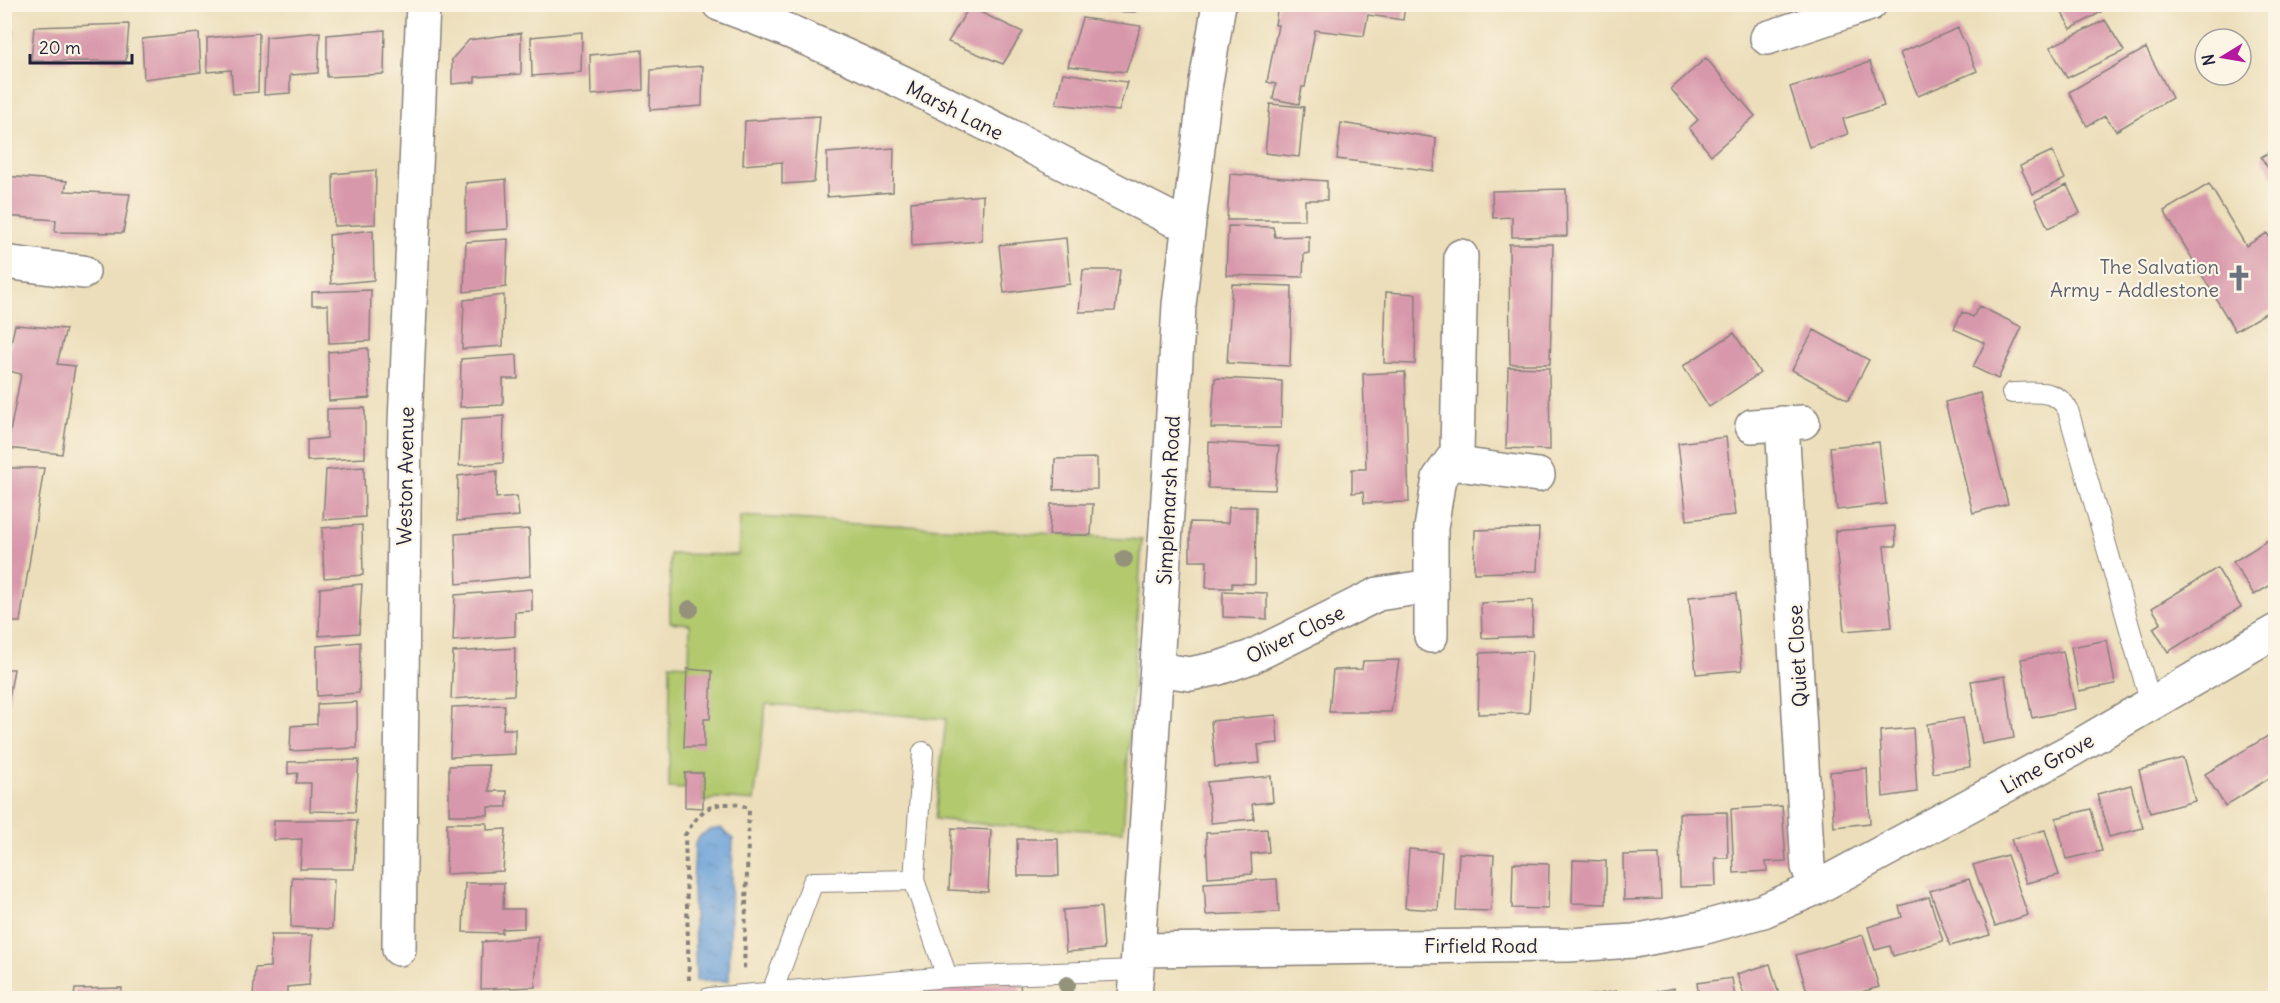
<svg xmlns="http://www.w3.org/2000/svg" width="2280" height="1003" viewBox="0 0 2280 1003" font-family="Delius,sans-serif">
<defs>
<pattern id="water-ripples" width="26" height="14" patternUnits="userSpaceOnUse" patternTransform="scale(1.5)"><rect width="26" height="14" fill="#6ba0d8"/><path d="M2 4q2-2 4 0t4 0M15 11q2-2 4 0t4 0" fill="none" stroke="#5882b0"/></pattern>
</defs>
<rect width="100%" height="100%" fill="#fcf5e5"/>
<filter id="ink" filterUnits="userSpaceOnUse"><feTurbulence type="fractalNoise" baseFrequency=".0167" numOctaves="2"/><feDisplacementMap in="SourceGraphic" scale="12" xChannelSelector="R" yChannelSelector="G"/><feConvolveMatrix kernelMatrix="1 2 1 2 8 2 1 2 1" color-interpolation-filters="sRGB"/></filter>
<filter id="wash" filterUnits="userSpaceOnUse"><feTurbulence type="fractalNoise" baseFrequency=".008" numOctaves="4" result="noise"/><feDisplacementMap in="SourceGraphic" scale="24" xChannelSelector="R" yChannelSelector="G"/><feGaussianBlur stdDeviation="1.35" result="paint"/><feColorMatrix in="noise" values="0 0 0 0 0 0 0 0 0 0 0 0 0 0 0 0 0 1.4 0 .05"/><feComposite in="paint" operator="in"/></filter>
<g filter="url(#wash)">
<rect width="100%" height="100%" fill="#ecdeba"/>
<path fill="#b2c96e" stroke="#6a7654" stroke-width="1.5" d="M740 516 1142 540 1123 832 990 825 935 819 946 719 766 704 754 801 717 798 703 802V773H685V789L669 788 670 664 689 665 690 624 670 622V554L738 555Z"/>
<path fill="url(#water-ripples)" stroke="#46618a" stroke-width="1.5" d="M721 828 733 839 729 981H696L693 887 695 843 701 835 710 830Z"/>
<g id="blocks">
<path fill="#d898ab" d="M1109 4H1137L1135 12 1108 11Z
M1278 4H1403L1405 5 1403 20 1368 15 1364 36 1315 30 1305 87H1302L1299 104 1273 99 1276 84 1267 82 1278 25H1275Z
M2057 4H2097L2101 12 2071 29Z
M969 7 1023 32 1003 64 948 42Z
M1082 18 1141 26 1126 72 1068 66Z
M2105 20 2124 51 2067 78 2050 47Z
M129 24 126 61H31L34 27Z
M1958 28 1977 71 1918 96 1900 53Z
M385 30 384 74 327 77V35Z
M4 31H11L9 61 4 62Z
M320 32 318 73 290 75V93L264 95 266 37Z
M582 32 581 72 532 76 531 37Z
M199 33 201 72 144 79 142 39Z
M259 33 258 92 233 94 231 70 207 72V38Z
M521 33V74L475 77V82L452 84V59L469 40Z
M2146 48 2172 98 2116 131 2105 116 2087 126 2069 92Z
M642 50 643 90 591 95 590 55Z
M1706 58 1755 116 1711 155 1689 128 1698 120 1671 89Z
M1870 62 1884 106 1843 119 1848 134 1809 147 1790 87Z
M703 66 702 106 650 110 651 70Z
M1063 73 1127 82 1119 111 1056 104Z
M1270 104 1304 107 1299 157 1265 153Z
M820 116 814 182 782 184V162L743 165 745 121Z
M1341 123 1436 138 1434 171 1337 159Z
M894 148 893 192 827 197V153Z
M2276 148V181L2261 157Z
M2052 151 2065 179 2033 194 2020 166Z
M376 170 375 224 334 226 333 174Z
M1230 174 1327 181V200H1305V220H1227Z
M4 176 67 181 65 191 130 194 123 233 55 232 56 220 4 216Z
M506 179 508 229 466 232V183Z
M2209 184 2246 246 2267 233 2276 248V307L2235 331 2164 211Z
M2067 185 2080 213 2048 228 2035 200Z
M1566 189 1567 236 1512 237V217L1493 218 1492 191Z
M983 195 982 241 912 246 911 202Z
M1228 226 1273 227 1275 237 1309 236V253L1304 254 1303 277 1226 275Z
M373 230 374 280 331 284 329 235Z
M1066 238 1070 284 1004 293 999 245Z
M508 239 506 287 464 292 466 242Z
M1509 244H1553L1550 364H1510Z
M1083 270H1120L1115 311 1079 312Z
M1232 284 1292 286 1290 366 1227 363Z
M371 290 370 341 329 343 328 305H312V292Z
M1386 292 1416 294 1415 364 1384 363Z
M504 295 503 346 462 349 464 300Z
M1979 306 2022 327 1998 379 1973 367 1985 343 1954 329 1962 312 1973 317Z
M15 325 66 329 57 364 75 366 62 454 7 448 21 374 5 370Z
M1814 330 1869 360 1848 400 1792 370Z
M1734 333 1760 373 1709 407 1683 366Z
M368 348 370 398 329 401 328 352Z
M517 355 518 379H503V405L460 407 461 359Z
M1508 367 1549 368 1550 450 1506 448Z
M1405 372 1409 502 1364 503 1363 492 1352 493V469H1366L1363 374Z
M1215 378 1282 381 1281 428H1211Z
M1980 393 2008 504 1973 513 1945 402Z
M365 408V458L307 461V440L327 438V409Z
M504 416 503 463 459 466 461 419Z
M1726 437 1735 515 1687 520 1678 443Z
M1209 442 1279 446 1275 490 1208 488Z
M1879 442 1886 504 1837 510 1830 447Z
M1097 458V489L1054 490 1055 459Z
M364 467 365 517 323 520 326 470Z
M7 468H44L20 622H4V482Z
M497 471 496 498 517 496 519 516 457 521 458 476Z
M1051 504H1093L1091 535H1049Z
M1229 507H1256L1255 584 1232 583V588H1206L1207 561H1190V522L1228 523Z
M362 525 363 575 324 578 322 528Z
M1895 526 1896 546H1884L1892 627 1844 631 1835 531Z
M1539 528 1537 571 1474 573 1475 530Z
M529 529 530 576 457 584 455 534Z
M2276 535V582L2254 595 2233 562Z
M2217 568 2241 607 2168 652 2153 628 2161 623 2152 608Z
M362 584 359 633 319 636 320 588Z
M532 589V611L515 612V636L453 641 455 595Z
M1223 591 1267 593V619L1223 617Z
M1736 593 1742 670 1696 674 1689 597Z
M1533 600 1532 636 1482 638 1481 603Z
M2107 640 2115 684 2079 691 2071 647Z
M360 642 359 693 317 696V646Z
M515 648 514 695 451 699 453 652Z
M1532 651 1529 713 1478 714 1480 653Z
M2063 651 2075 709 2032 718 2021 659Z
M1399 660 1391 712H1329L1333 670 1362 669 1363 661Z
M4 669H14L6 715H4Z
M687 669 712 671 710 719H704V747H684Z
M2005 676 2014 738 1982 744 1971 681Z
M357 702V748L290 751 291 726 317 724V704Z
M505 705 503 729H515V754L450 757 452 707Z
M1276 715 1278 743 1258 745 1260 763 1215 767 1211 721Z
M1963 718 1970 767 1933 773 1927 724Z
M1913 728 1917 792 1883 797 1880 731Z
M2276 731V774L2225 806 2205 774Z
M2183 758 2195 801 2150 813 2139 770Z
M359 760 355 812 310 811 311 783H296L298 773 288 774V762Z
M489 765V791H507V807H488V815H449V766Z
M1867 768 1870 823 1834 827 1830 772Z
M685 773H703V808L685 807Z
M1271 776 1273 802 1252 804 1254 819 1211 823 1207 782Z
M2131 785 2143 828 2109 837 2097 794Z
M1782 806 1786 861 1766 862 1767 871 1734 873 1731 809Z
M2091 809 2102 851 2066 859 2056 818Z
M1727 812 1728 858H1715L1716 886 1680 887 1679 813Z
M274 820H357L354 869H300L302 839 273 840Z
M447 823H487V830L506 829 503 871 446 874Z
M952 828 991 830 988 892 949 890Z
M1267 829 1269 852 1251 854 1252 874 1208 877 1206 833Z
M2045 830 2059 875 2026 883 2011 839Z
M1017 839H1058L1059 876H1018Z
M1409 849 1442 852 1438 910 1405 908Z
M1459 853 1494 855 1491 911 1456 910Z
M1659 854 1661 899 1624 900 1623 855Z
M2007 855 2028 915 1995 926 1973 865Z
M1573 860 1606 861V904L1572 903Z
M1513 863 1549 864 1548 909 1512 908Z
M292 877 334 879 332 929 291 927Z
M1277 879 1279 912 1206 915 1204 883Z
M1969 879 1990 935 1950 946 1930 891Z
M465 883H504L503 909H524V928L502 929V933L463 932Z
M1929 897 1943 941 1893 956 1890 946 1875 950 1868 927 1902 917 1899 906Z
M1101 907 1104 949 1066 952 1063 910Z
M271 935H312L309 985 287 987V997L253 998 255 968 270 967Z
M1863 935 1879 987 1840 998H1809L1796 955Z
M538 936 535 987 481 989 482 942Z
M1770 964 1780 998H1745L1737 974Z
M1732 978 1735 998H1699L1697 983Z
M1020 981 1021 998H825V997Z
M122 988 121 995 157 997V998H74L75 989Z
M1674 988 1676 998H1625V997Z
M1617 991 1618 998H1578V997Z
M1257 993 1258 998H1235V995Z"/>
</g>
</g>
<g filter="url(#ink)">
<use href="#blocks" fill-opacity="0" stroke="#87807a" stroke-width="1.5"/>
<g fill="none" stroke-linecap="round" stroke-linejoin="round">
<g stroke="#87807a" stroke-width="22">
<path id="lane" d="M2012 393C2035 393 2056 388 2068 410L2151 704
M914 880 923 752
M772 992 813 882 914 880 947 977
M709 998 947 977 1137 970"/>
</g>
<g stroke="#87807a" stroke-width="36">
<path id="street" d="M719 4C876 61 1023 144 1172 219L1188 221
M1767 38 1870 4
M4 262 83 272
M1782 423 1808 867 1816 888
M1752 426 1803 422
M1451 463 1538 475
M1431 636V528L1439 478 1457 453 1461 256
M1157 669 1190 674 1219 668 1251 657 1378 594 1431 586
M399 949 405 423 423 4
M1138 950 1569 945 1634 941 1702 928 1763 911 1816 888 2070 751 2276 631
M1135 998 1170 467 1179 305 1206 82 1219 4"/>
</g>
<path stroke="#87807a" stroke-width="4" stroke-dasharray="4.5 4.5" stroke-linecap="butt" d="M689 980 685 835C697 817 703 805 726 804 736 804 741 804 749 809L744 970"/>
<use href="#lane" stroke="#fff" stroke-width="20"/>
<use href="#street" stroke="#fff" stroke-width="33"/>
</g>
<g fill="#95927c">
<circle cx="1124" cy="559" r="9"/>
<circle cx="690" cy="609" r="9"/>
<circle cx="1067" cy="985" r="9"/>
</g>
</g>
<defs>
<g id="church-bare" transform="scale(2.07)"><path d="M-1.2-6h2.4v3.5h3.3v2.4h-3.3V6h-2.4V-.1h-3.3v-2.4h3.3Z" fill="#6b7280" stroke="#fcf5e5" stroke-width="2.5" paint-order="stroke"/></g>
</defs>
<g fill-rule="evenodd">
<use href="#church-bare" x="2239" y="278"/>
</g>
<g text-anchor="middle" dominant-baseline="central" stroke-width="4.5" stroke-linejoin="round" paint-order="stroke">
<g font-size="20" fill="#22223b" stroke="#fcf5e5">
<text transform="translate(955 110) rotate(27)">Marsh Lane</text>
<text transform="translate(405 476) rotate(-89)">Weston Avenue</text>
<text transform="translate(1168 500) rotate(-87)">Simplemarsh Road</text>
<text transform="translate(1295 634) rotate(-26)">Oliver Close</text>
<text transform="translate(1797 656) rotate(-93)">Quiet Close</text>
<text transform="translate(2047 763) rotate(-29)">Lime Grove</text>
<text x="1481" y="945">Firfield Road</text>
</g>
<g font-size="20" fill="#5b616d" stroke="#fcf5e5" text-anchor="end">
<text x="2219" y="266">The Salvation<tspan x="2219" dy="23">Army - Addlestone</tspan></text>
</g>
</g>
<rect width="2280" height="1003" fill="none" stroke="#fcf5e5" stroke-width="24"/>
<g transform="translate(2223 57) rotate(259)"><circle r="28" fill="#fcf5e5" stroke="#a5a1a1" stroke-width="1.5"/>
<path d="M0-4.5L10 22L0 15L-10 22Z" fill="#b5179e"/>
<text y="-9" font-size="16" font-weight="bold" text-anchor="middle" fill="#22223b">N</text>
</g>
<path d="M30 54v9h102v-9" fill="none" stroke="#22223b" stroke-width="3"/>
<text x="39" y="54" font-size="18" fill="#22223b" stroke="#fcf5e5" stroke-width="4.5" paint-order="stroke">20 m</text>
</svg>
